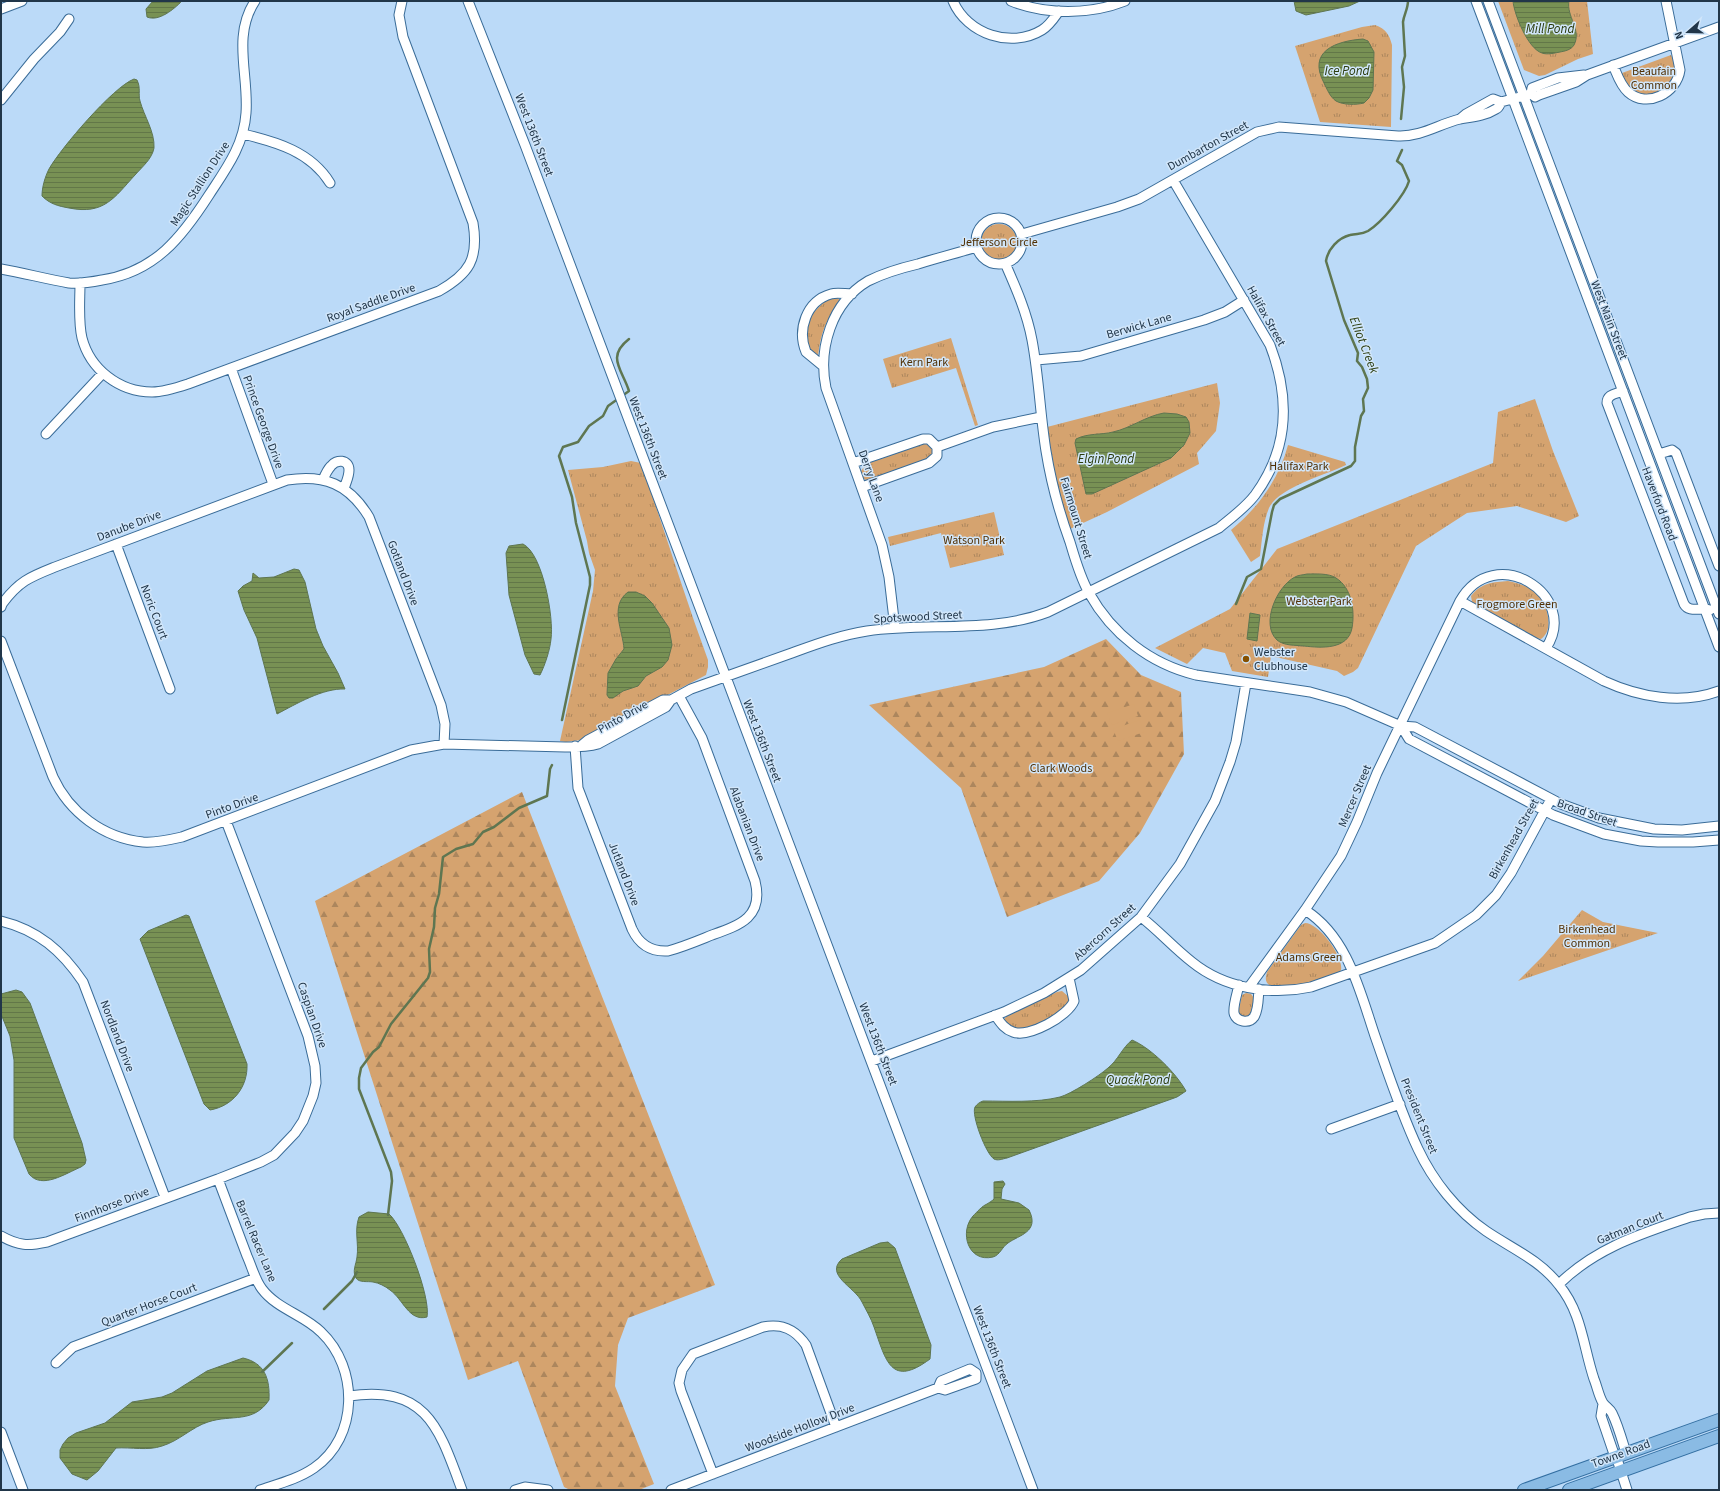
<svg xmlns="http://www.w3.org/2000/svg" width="1720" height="1491" viewBox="0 0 1720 1491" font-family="'Source Sans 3',sans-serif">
<defs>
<pattern id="forest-firs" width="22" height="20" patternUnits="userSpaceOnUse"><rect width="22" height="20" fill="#d5a36f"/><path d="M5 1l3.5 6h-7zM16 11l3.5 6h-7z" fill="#ac865d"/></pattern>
<pattern id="park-tufts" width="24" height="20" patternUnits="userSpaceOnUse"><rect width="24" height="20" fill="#d5a36f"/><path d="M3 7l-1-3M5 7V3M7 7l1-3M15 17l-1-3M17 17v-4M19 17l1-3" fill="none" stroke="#ac865d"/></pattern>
<pattern id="water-rules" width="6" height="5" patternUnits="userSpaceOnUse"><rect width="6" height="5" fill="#789154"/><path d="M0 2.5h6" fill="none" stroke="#627748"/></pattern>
</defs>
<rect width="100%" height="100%" fill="#bbdaf8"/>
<path fill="url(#forest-firs)" d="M1106 639 1141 675 1181 692 1184 754 1140 833 1099 881 1007 917 961 788 869 705 1044 667Z
M522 792 715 1285 628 1318 618 1345 615 1386 654 1484 639 1490H570L564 1487 518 1361 468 1380 315 901Z"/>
<path fill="url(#park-tufts)" d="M1498 1H1587L1593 54 1578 59 1545 75 1539 76 1524 70Z
M1375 25C1386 29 1389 34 1392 45L1391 127 1320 122 1295 46 1362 27Z
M1671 55 1677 69 1671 85C1665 88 1659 93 1654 95 1639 99 1622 88 1622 73Z
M981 242a18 18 0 1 1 36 0a18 18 0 1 1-36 0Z
M836 297 840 300C826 321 821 331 818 357L811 353 806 343 809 317 826 300Z
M951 338 978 425 975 426 956 368 892 388 883 359Z
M1217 383 1220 403 1216 431 1197 453 1199 464 1107 512 1070 529 1057 486 1047 427Z
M1535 399 1553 451 1579 516 1566 522 1517 506 1467 513 1416 546 1358 668 1353 672 1344 676 1337 671 1271 656 1268 677 1232 671 1225 653 1203 648 1187 664 1155 648 1230 609 1277 549 1493 463 1498 412Z
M923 444C928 444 931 445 933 450L931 459 868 482 863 478 861 471 866 464Z
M1288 445 1345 462 1346 465C1326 475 1279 487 1269 508 1263 522 1262 540 1260 556L1251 562 1231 530C1258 508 1279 479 1288 445Z
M631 461 641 463C664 528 684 595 708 660V667L706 675 581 740 566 742 560 741 593 591 595 570 589 553 587 541 568 470 603 467Z
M994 512 1004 555 950 568 941 533 890 546 888 537Z
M1508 581C1519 583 1531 587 1539 596 1548 607 1554 630 1541 639L1536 638 1472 602 1471 596C1481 583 1493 582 1508 581Z
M1582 910 1603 922 1658 933 1518 981 1543 956Z
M1305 923C1319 923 1344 957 1341 970L1338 974 1301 985 1271 986C1265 983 1265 979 1267 972L1301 925Z
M1062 991 1069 997 1070 1003 1066 1010 1040 1025 1014 1030 1004 1023V1019L1007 1016 1057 992Z
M1246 993 1251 994 1254 998 1250 1017 1243 1019 1238 1013 1242 995Z"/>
<path fill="#d5a36f" d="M1134 704 1138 716 1112 725 1107 713Z
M1140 720 1144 732 1118 741 1113 729Z"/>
<path fill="url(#water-rules)" stroke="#5e7651" d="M153 1H182C174 9 159 22 147 17L146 9Z
M1294 1H1360L1349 6 1306 15 1296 11Z
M1513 1H1569C1566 16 1582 30 1574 45 1571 50 1565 51 1560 52 1555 53 1547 55 1542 53 1528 49 1514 14 1513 1Z
M1363 39 1368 41 1374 52 1373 90 1369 98 1364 103C1356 105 1343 105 1336 101 1330 97 1327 89 1324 83 1307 51 1336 41 1363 39Z
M134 79 137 80C141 88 138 94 140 101 144 116 155 132 154 148 152 159 142 167 135 175 114 198 104 215 69 208 58 206 50 204 42 196 42 187 45 177 49 169 61 148 113 87 134 79Z
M1164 413 1177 414 1186 417 1189 422 1190 433 1184 445 1171 458 1092 494H1086L1075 443 1076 439C1088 433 1101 435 1113 432 1131 428 1146 416 1164 413Z
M523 544C543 554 554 618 551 639 550 650 545 665 540 675L534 674 525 655 509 595 506 553 509 546Z
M294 569 299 570 305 582 316 629 323 646 338 673 345 689C323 688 296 704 277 714L257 638 244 610 238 591 243 586 252 581 253 573 259 578 274 577Z
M1307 574C1315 574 1329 573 1336 578 1352 588 1355 611 1352 628 1348 650 1321 648 1304 646 1295 645 1284 646 1277 640 1260 624 1277 586 1295 577 1298 575 1303 575 1307 574Z
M628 592H636L645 596 652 603 669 628 672 645 668 660 662 667 646 676 638 686 623 691 613 698H609L607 695 608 673 616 659 624 649C623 631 609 606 628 592Z
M1250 613 1260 615 1257 641 1247 639Z
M186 915 189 916 247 1064C248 1087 233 1106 210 1110L204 1104 140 939 148 931Z
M16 990 22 992 30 1003 82 1143 86 1160 85 1164 81 1167C66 1173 42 1190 29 1174L14 1138V1060L10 1036 1 1014V994Z
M1132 1040C1151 1048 1176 1073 1186 1091L1177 1097 1007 1158C1002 1159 998 1161 994 1159 986 1154 971 1115 975 1107 977 1104 980 1102 983 1101 1008 1101 1036 1103 1060 1097 1071 1094 1099 1076 1108 1068 1118 1060 1122 1048 1132 1040Z
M1003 1181 1005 1184 1002 1189 1001 1199 1019 1203 1029 1210C1040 1232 1019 1235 1008 1243 1002 1247 1000 1255 993 1257 968 1263 959 1232 973 1216 977 1212 982 1206 987 1204 990 1202 992 1201 994 1199V1182Z
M368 1212 389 1214C404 1227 431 1297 427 1317 409 1322 403 1299 390 1290 385 1286 379 1283 373 1282 368 1281 359 1283 356 1278 352 1271 356 1265 357 1257 359 1243 354 1231 359 1217Z
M888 1242 895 1248 931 1345 930 1359C891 1388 886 1361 874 1327 871 1318 866 1310 862 1302 855 1287 824 1275 842 1259L880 1243Z
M243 1358C265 1363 270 1379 269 1400 253 1424 232 1414 208 1422 192 1427 179 1441 162 1446 148 1451 131 1447 116 1448L98 1471 87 1480 72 1474 60 1458V1450L63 1444 68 1438 76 1433 105 1423 132 1402 162 1397 172 1393 207 1371Z"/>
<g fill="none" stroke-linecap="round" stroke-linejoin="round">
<path stroke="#5e7651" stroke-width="2.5" d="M1401 119 1404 87 1402 67 1405 56 1403 22C1404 14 1408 9 1408 1
M1236 604 1247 577 1261 569 1272 512 1274 505 1280 499 1351 466 1355 461V447L1361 416 1364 411 1363 399 1368 388 1367 379 1362 367 1357 361 1358 353 1344 320 1326 261C1328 249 1338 238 1350 235 1357 233 1361 235 1368 231 1381 223 1405 195 1409 181L1402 165 1397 161 1402 150
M562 720 590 585V577L576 523 572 497 559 456 563 447 578 442 589 426 603 416 608 406 629 391C622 369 606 357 629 339
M388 1215 392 1181 391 1172 359 1089V1078L361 1068 373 1052 379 1047 391 1024 428 978 430 972 429 949 434 927 435 908 439 894 443 857 456 849 473 844 483 832 494 827 519 808 547 796 550 769 552 765
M324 1309 352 1281 357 1272
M262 1372 292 1343"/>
<g stroke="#3a6c98" stroke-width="11">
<path id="minor" d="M468 1 525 145 1033 1490
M953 1C967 34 1011 49 1042 30 1050 25 1054 18 1059 11
M1011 1C1046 15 1090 15 1125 1
M1476 1 1719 647
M1488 1 1719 614
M1 9 22 1
M1613 65C1617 74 1620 85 1628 92 1647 109 1677 93 1680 70L1666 1
M1531 94 1532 88 1558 78 1584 75
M1 100 34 59 60 32 69 19
M1460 119 1466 114 1493 99 1501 102
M243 134C277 142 311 152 330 183
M976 241a23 23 0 1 1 46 0a23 23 0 1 1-46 0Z
M1022 234 1117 207 1139 199 1257 132 1279 127 1398 136C1421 137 1439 124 1460 119 1472 117 1485 116 1496 109 1499 108 1500 104 1501 102L1531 94 1535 97 1539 95 1576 82 1587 75 1719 27
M1005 263C1016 288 1027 313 1032 340 1039 377 1040 414 1046 451 1051 482 1059 512 1070 542 1075 559 1080 577 1089 593 1112 634 1150 664 1196 675L1310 692 1346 702 1401 726 1415 727 1561 804 1599 818 1654 829 1682 830 1719 826
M1 269C24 273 46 279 69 283 80 284 92 282 102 280 155 272 182 237 209 195 226 169 244 145 246 113 249 75 232 36 255 1
M80 283C80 300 78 321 82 338 90 369 119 392 152 392 164 392 176 388 188 384L439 291C469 274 479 259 473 223L403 37 399 15 402 1
M1036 360 1081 356 1204 320 1225 312 1244 300
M823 366 806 352C797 330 806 301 831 294 837 292 845 294 852 294
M231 368 273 484
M1623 391C1616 394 1607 394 1607 403L1684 604C1689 613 1701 607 1710 610
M46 434 103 373
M937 447 993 427 1041 417
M1659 454 1672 450 1676 453 1719 566
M853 463 923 439H929L937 447V456L929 463 862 487
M323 480C325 475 327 470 331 466 336 459 349 459 349 470 349 477 346 482 344 489
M116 544 170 689
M1 607 2 604C19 581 30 577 55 567L287 480C324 474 349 484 369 517L441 705 445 724 444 744
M895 628 889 577 882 545 826 388C818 349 831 303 868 281 884 273 901 268 918 264 937 258 957 253 977 247
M1 641 53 777C69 812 103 838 143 842 156 843 169 840 182 837L411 750 444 744 565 747C575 747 588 747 598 744L666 707 671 700 691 689C724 677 756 666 789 654 814 645 840 635 867 631 928 622 990 634 1048 612L1219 528C1231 518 1245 508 1255 495 1289 449 1290 397 1270 345L1173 180
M1546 648C1581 595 1494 541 1460 601L1604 681C1639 697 1681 705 1719 691
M1401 726 1409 739 1553 815 1604 834 1641 841 1658 842H1693L1719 840
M582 745 588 740 663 700H671
M575 746 578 788 632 929C639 944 651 952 668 951 683 947 697 941 712 935 740 925 764 917 755 881L702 738 679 696
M1305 910C1348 937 1360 992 1375 1036 1388 1073 1401 1113 1418 1149 1433 1181 1457 1211 1486 1231 1511 1248 1540 1260 1559 1285 1582 1313 1583 1346 1594 1379 1597 1386 1599 1397 1603 1403 1606 1407 1610 1409 1612 1413 1618 1425 1622 1440 1626 1453
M1141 917C1159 931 1174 948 1192 962 1224 988 1270 996 1311 987L1435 943 1476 915 1496 895 1511 873 1551 799
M1 921C38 930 62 951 83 982L165 1197
M1239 985C1237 994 1233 1005 1234 1013 1236 1022 1249 1024 1254 1017 1259 1009 1258 997 1259 989
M1249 987 1305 910 1341 856 1357 822 1377 773 1460 601
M995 1015C1000 1022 1004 1029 1013 1032 1029 1038 1068 1016 1074 1001L1069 978
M872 1061 1004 1012 1044 993 1081 970 1141 917 1180 864 1215 801 1230 762 1236 742 1246 683
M1331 1129 1400 1104
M218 1179C228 1205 237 1230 247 1256 252 1267 255 1280 262 1289 277 1309 304 1315 321 1332 359 1368 359 1437 314 1468 298 1479 278 1484 260 1490
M1 1236C19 1246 28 1246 47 1242L218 1179 261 1162 274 1155 295 1133 303 1121 313 1096 316 1083 315 1066 308 1036 226 821
M1559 1284C1597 1247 1641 1234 1690 1217L1704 1214 1719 1213
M56 1363 73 1347 256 1278
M970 1369 976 1373V1379L945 1390 938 1388 941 1381Z
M349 1396C427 1385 439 1428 462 1490
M1603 1404 1601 1416 1615 1457
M1 1432 23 1490
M1616 1456 1627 1490
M713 1474 681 1391 679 1383 682 1370 693 1354 763 1327C782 1323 795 1329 806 1345L836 1427
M515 1490 525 1487 548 1490
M671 1490 938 1388"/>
</g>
<g stroke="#336fa2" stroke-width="14">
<path id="major" d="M1524 1490 1719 1420
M1569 1490 1719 1436"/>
</g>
<use href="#minor" stroke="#fff" stroke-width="9"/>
<use href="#major" stroke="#8abbe4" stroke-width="12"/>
</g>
<circle fill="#865000" stroke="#d1e6fa" stroke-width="1.5" cx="1246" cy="659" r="4"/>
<g text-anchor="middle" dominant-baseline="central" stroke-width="3" stroke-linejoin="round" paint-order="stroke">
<g font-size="12" fill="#513004" stroke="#d1e6fa">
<text x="1654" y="71">Beaufain<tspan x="1654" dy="14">Common</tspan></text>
<text x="999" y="242">Jefferson Circle</text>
<text x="924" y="362">Kern Park</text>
<text x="1299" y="466">Halifax Park</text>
<text x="974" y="540">Watson Park</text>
<text x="1319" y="601">Webster Park</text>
<text x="1517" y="604">Frogmore Green</text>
<text x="1061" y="768">Clark Woods</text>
<text x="1587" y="929">Birkenhead<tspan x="1587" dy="14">Common</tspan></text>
<text x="1309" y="957">Adams Green</text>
</g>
<g font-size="12" fill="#213649" stroke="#d1e6fa">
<text transform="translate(534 135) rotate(69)">West 136th Street</text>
<text transform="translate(1208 146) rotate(-29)">Dumbarton Street</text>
<text transform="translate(200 184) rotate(-57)">Magic Stallion Drive</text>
<text transform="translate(371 303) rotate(-20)">Royal Saddle Drive</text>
<text transform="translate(1266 316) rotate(61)">Halifax Street</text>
<text transform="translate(1609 320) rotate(69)">West Main Street</text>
<text transform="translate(1139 326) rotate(-16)">Berwick Lane</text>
<text transform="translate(263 422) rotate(70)">Prince George Drive</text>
<text transform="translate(648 438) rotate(69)">West 136th Street</text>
<text transform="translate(871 476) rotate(70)">Derry Lane</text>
<text transform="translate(1659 504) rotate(69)">Haverford Road</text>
<text transform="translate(1076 518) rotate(73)">Fairmount Street</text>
<text transform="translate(129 526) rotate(-21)">Danube Drive</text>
<text transform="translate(403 573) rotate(69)">Gotland Drive</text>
<text transform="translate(154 612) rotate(69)">Noric Court</text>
<text transform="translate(918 617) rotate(-3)">Spotswood Street</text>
<text transform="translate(623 717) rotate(-29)">Pinto Drive</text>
<text transform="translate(762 741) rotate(69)">West 136th Street</text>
<text transform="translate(1355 796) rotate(-67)">Mercer Street</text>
<text transform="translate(232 806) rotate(-20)">Pinto Drive</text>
<text transform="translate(1587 813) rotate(19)">Broad Street</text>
<text transform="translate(747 824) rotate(69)">Alabanian Drive</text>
<text transform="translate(1514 839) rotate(-61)">Birkenhead Street</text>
<text transform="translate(624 874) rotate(69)">Jutland Drive</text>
<text transform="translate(1105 932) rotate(-42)">Abercorn Street</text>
<text transform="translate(312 1015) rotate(71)">Caspian Drive</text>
<text transform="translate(117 1036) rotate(69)">Nordland Drive</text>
<text transform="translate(878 1044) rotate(69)">West 136th Street</text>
<text transform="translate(1419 1116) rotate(68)">President Street</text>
<text transform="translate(112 1205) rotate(-21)">Finnhorse Drive</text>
<text transform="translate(1630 1228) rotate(-22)">Gatman Court</text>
<text transform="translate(256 1241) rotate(67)">Barrel Racer Lane</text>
<text transform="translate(149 1305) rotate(-21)">Quarter Horse Court</text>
<text transform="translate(992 1347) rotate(69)">West 136th Street</text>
<text transform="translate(800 1428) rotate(-21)">Woodside Hollow Drive</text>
<text transform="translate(1621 1454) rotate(-20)">Towne Road</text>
</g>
<g font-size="12" fill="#213649" stroke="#d1e6fa" text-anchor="start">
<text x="1254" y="652">Webster<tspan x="1254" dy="14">Clubhouse</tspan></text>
</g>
<g font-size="13" font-style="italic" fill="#2b3c0d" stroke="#d1e6fa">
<text x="1550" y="29">Mill Pond</text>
<text x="1347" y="71">Ice Pond</text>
<text transform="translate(1364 345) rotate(69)">Elliot Creek</text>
<text x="1106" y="459">Elgin Pond</text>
<text x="1138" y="1080">Quack Pond</text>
</g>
</g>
<rect width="1720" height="1491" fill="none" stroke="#213649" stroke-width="4"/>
<g transform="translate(1688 32) rotate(250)" stroke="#d1e6fa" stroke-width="3" paint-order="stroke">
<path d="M0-3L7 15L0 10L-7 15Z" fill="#213649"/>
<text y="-6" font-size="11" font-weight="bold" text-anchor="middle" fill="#213649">N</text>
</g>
</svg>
